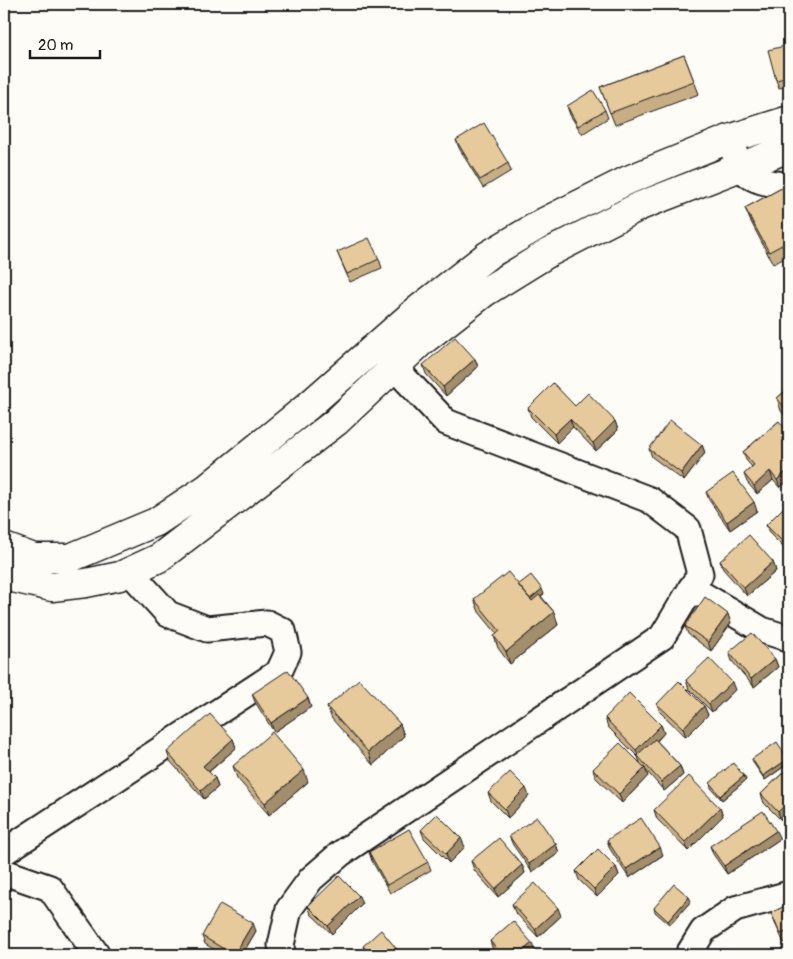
<svg xmlns="http://www.w3.org/2000/svg" width="793" height="959" viewBox="0 0 793 959" font-family="Pangolin,sans-serif">
<rect width="100%" height="100%" fill="#fdfcf7"/>
<filter id="ink" filterUnits="userSpaceOnUse"><feTurbulence type="fractalNoise" baseFrequency=".02" numOctaves="2"/><feDisplacementMap in="SourceGraphic" scale="10" xChannelSelector="R" yChannelSelector="G"/><feConvolveMatrix kernelMatrix="1 2 1 2 8 2 1 2 1" color-interpolation-filters="sRGB"/></filter>
<g filter="url(#ink)">
<g fill="none" stroke-linecap="round" stroke-linejoin="round">
<g stroke="#1c1c1c" stroke-width="29">
<path id="street" d="M729 139C733 148 735 157 740 165 749 182 772 184 789 185
M691 588 762 630 784 637 789 640
M4 852 279 672 288 652 283 631 267 623 207 629 168 614 130 572
M4 872 50 888 97 955
M282 955 281 945 289 909 311 879 340 854 662 637 700 574 688 529 650 500 446 422 394 367 382 351
M688 955 703 931 735 909 789 894"/>
</g>
<g stroke="#1c1c1c" stroke-width="31">
<path id="secondary" d="M4 547 34 558H70L156 522 206 489 307 407 415 312 488 255 544 222 628 180 729 139 789 120
M4 576 52 587 86 583 120 576 159 558 336 422 421 342 485 292 548 253 640 206 789 148"/>
</g>
<use href="#street" stroke="#fdfcf7" stroke-width="25"/>
<use href="#secondary" stroke="#fdfcf7" stroke-width="28"/>
</g>
<path fill="#c7ae85" stroke="#1c1c1c" d="M789 45V86L779 88 776 80Z
M684 55 699 94 615 125 600 87Z
M567 106 605 110 608 118 582 134 570 115Z
M456 140 508 163 511 171 483 188 459 148Z
M789 184V256L773 264 750 220 745 208Z
M337 252 379 259 382 268 350 282Z
M475 359 478 367 446 396 426 374 423 365Z
M789 388V420L781 411 777 398Z
M575 406 615 421 618 430 596 451 573 427 557 443 531 417 528 408Z
M779 421 780 488 773 480 757 494 747 482 744 474 752 467 746 460 743 452Z
M702 445 705 453 684 481 652 457 649 449Z
M706 492 757 511 730 530 709 500Z
M789 502V553L769 533 766 525Z
M720 561 773 562 776 571 747 596 723 569Z
M518 585 544 594 541 596 554 612 558 625 510 664 498 648 494 636 497 634 479 612 474 599Z
M731 623 711 651 688 634 685 626Z
M729 652 775 659 778 667 754 687 732 661Z
M686 680 735 690 712 712 689 689Z
M252 694 311 707 274 732 255 702Z
M657 704 704 706 708 715 686 737 660 712Z
M327 707 400 724 404 736 373 765 332 719Z
M605 718 661 725 664 733 657 741 680 766 683 775 664 791 645 769 648 776 622 803 596 778 593 769 640 763 638 757 608 727Z
M233 739 236 748 209 772 215 778 218 787 204 799 170 761 167 752Z
M752 759H788L789 763 765 780 754 764Z
M233 766 308 782 269 815 237 778Z
M789 767V812L781 820 764 803 761 794Z
M744 776 746 780 722 800 711 788 710 783Z
M488 793 529 796 508 818 491 801Z
M720 808 723 816 688 851 657 819 654 810Z
M421 830 465 847 449 863 424 838Z
M509 836 556 844 559 853 532 872 513 845Z
M780 839 727 874 713 854 710 846Z
M607 840 663 855 629 878 610 849Z
M369 852 428 862 431 870 390 893 372 861Z
M471 861 522 865 525 873 498 897 474 870Z
M616 867 619 875 597 897 579 880 576 871Z
M691 901 670 925 655 912 654 908Z
M362 904 332 934 311 914 308 906Z
M512 904 561 916 538 937 515 912Z
M789 904V941L784 943 774 921 771 913Z
M256 931 242 955H224L205 944 202 936Z
M490 941 536 952 531 955H498L493 950Z
M363 946 401 955H366Z"/>
<path fill="#a28d6c" stroke="#1c1c1c" d="M475 359 478 367 446 396 443 387Z
M570 419 573 427 557 443 554 434Z
M615 421 618 430 596 451 593 443Z
M702 445 705 453 684 481 681 473Z
M789 469V480L780 488 777 480Z
M770 471 773 480 757 494 754 486Z
M754 502 757 511 730 530 727 522Z
M773 562 776 571 747 596 744 588Z
M542 589 544 594 531 604 529 600Z
M554 612 558 625 510 664 506 652Z
M728 614 731 623 711 651 708 642Z
M775 659 778 667 754 687 751 679Z
M732 682 735 690 712 712 709 704Z
M308 698 311 707 274 732 271 723Z
M704 706 708 715 686 737 683 728Z
M400 724 404 736 373 765 368 752Z
M661 725 664 733 640 758 636 750Z
M233 739 236 748 206 774 203 766Z
M788 759 789 763 765 780 763 776Z
M680 766 683 775 664 791 661 782Z
M645 768 648 776 622 803 619 794Z
M304 770 308 782 269 815 265 803Z
M744 776 746 780 722 800 720 796Z
M215 778 218 787 204 799 201 791Z
M526 788 529 796 508 818 505 809Z
M789 801V812L781 820 778 812Z
M720 808 723 816 688 851 685 842Z
M776 831 780 839 727 874 724 866Z
M461 838 465 847 449 863 446 854Z
M556 844 559 853 532 872 529 864Z
M660 847 663 855 629 878 626 869Z
M522 865 525 873 498 897 495 889Z
M616 867 619 875 597 897 594 889Z
M359 896 362 904 332 934 328 926Z
M689 897 691 901 670 925 668 921Z
M558 908 561 916 538 937 535 929Z
M253 923 256 931 242 955H234Z
M532 943 536 952 531 955H518Z"/>
<path fill="#e7ca9b" stroke="#1c1c1c" d="M789 45V77L776 80 768 50Z
M684 55 694 81 610 113 600 87Z
M593 90 605 110 578 126 567 106Z
M484 123 508 163 480 180 456 140Z
M789 184V241L769 252 745 208Z
M369 238 379 259 347 274 337 252Z
M455 337 475 359 443 387 423 365Z
M553 383 575 406 588 393 615 421 593 443 570 419 554 434 528 408Z
M789 388V413L777 398Z
M670 420 702 445 681 473 649 449Z
M779 421 789 433V469L777 480 770 471 754 486 744 474 754 465 743 452Z
M733 473 754 502 727 522 706 492Z
M789 502V546L788 547 766 525Z
M749 535 773 562 744 588 720 561Z
M508 572 532 601 539 595 554 612 506 652 494 636 500 631 474 599Z
M531 575 542 589 530 599 518 585Z
M705 597 728 614 708 642 685 626Z
M752 633 775 659 751 679 729 652Z
M709 658 732 682 709 704 686 680Z
M288 670 308 698 271 723 252 694Z
M359 679 400 724 368 752 327 707Z
M679 681 704 706 683 728 657 704Z
M629 693 661 725 636 750 605 718Z
M210 714 233 739 203 766 215 778 201 791 167 752Z
M272 732 304 770 265 803 233 766Z
M655 739 680 766 661 782 637 755Z
M777 742 788 759 763 776 752 759Z
M620 743 645 768 619 794 593 769Z
M733 763 744 776 720 796 710 783Z
M789 767V801L778 812 761 794Z
M510 772 526 788 505 809 488 793Z
M689 776 720 808 685 842 654 810Z
M763 811 776 831 724 866 710 846Z
M437 814 461 838 446 854 421 830Z
M537 817 556 844 529 864 509 836Z
M641 818 660 847 626 869 607 840Z
M409 829 428 862 387 885 369 852Z
M499 838 522 865 495 889 471 861Z
M598 849 616 867 594 889 576 871Z
M339 876 359 896 328 926 308 906Z
M535 883 558 908 535 929 512 904Z
M674 884 689 897 668 921 654 908Z
M220 904 253 923 234 955 202 936Z
M789 904V931L781 934 771 913Z
M513 921 532 943 518 955H502L490 941Z
M381 930 400 953 397 955H371L363 946Z
M466 951 470 955H462Z"/>
</g>
<rect width="793" height="959" fill="none" stroke="#fdfcf7" stroke-width="20"/>
<rect x="10" y="10" width="773" height="939" fill="none" stroke="#1c1c1c" stroke-width="2" filter="url(#ink)"/>
<path d="M30 50v8h70v-8" fill="none" stroke="#1c1c1c" stroke-width="2.5"/>
<text x="38" y="50" font-size="15" fill="#1c1c1c" stroke="#fdfcf7" stroke-width="4" paint-order="stroke">20 m</text>
</svg>
